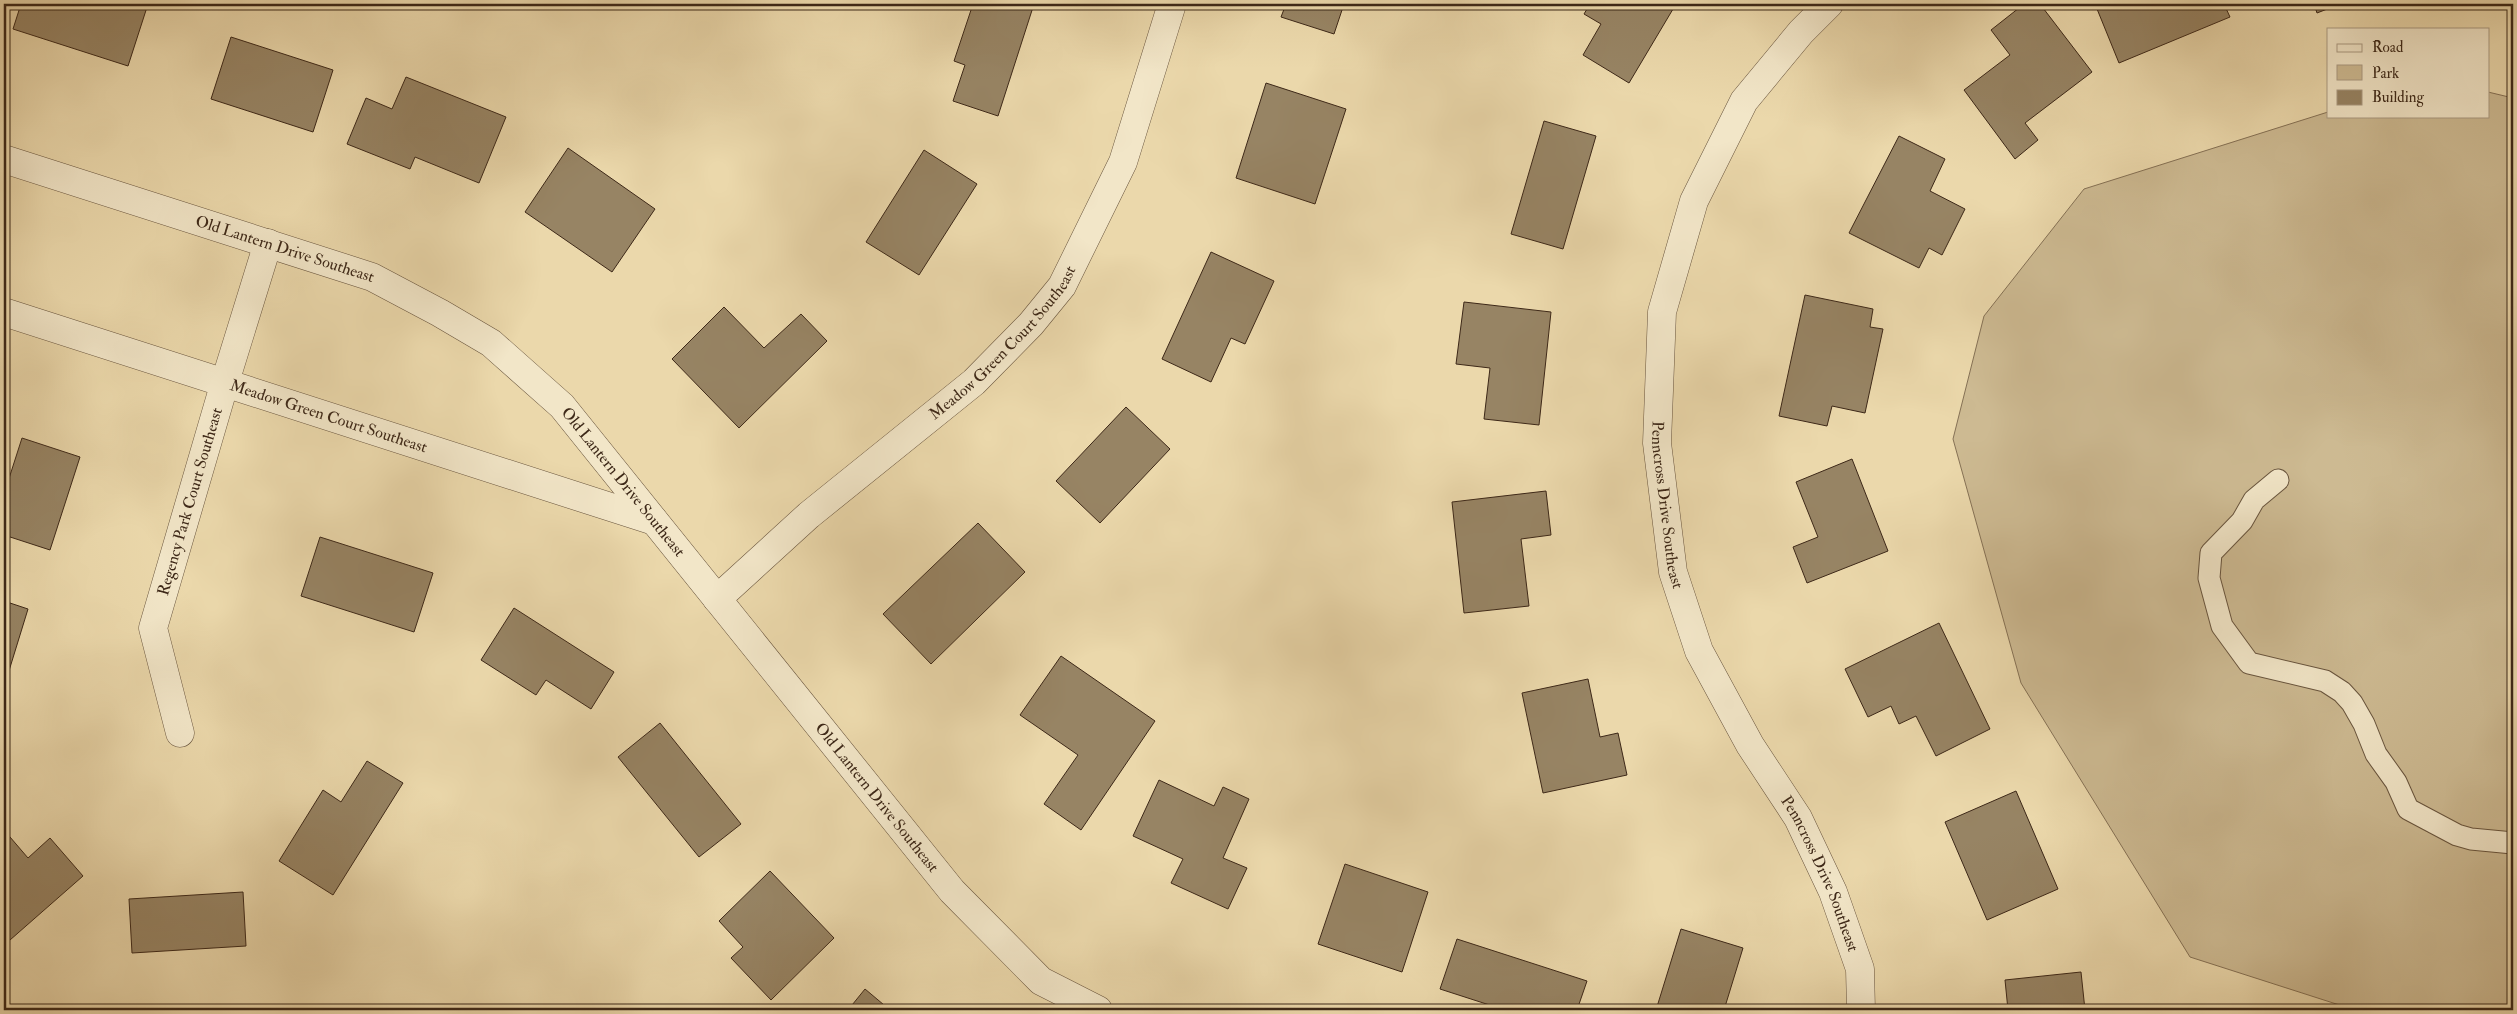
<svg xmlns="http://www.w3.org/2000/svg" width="2517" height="1014" viewBox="0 0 2517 1014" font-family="'IM FELL Double Pica',serif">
<rect width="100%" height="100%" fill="#ebd8ab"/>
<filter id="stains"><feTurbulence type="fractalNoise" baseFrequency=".004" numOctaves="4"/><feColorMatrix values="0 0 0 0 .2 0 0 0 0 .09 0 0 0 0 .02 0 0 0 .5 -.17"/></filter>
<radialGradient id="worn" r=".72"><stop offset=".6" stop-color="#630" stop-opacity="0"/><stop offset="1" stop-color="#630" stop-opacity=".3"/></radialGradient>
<path fill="#cdba92" stroke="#857155" d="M2488 92 2513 98V1010H2355L2190 957 2021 683 1953 439 1984 316 2084 189 2328 112V116H2488Z"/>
<path fill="#978464" stroke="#3d2818" d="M21 4H148L128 66 13 29Z
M973 4H1034L998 116 953 101 965 65 954 61Z
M1286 4H1344L1334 34 1281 17Z
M1590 4H1676L1629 83 1583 55 1601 24 1584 14Z
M2024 4H2040L2092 72 2025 123 2038 140 2015 159 1964 90 2010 55 1991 30Z
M2095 4H2224L2230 17 2119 63Z
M2314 4H2340L2317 13Z
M231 37 333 70 313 132 211 99Z
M406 77 506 117 479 183 415 157 410 169 347 144 366 98 392 109Z
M1266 83 1346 109 1315 204 1236 178Z
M1544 121 1596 136 1563 249 1511 234Z
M1899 136 1945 159 1930 191 1965 209 1942 255 1929 248 1919 268 1849 233Z
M568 148 655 209 612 272 525 212Z
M924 150 977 184 919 275 866 242Z
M1211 252 1274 281 1245 344 1231 338 1211 382 1162 359Z
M1805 295 1873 309 1870 327 1883 329 1865 413 1832 406 1827 426 1779 416Z
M1464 302 1551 312 1539 425 1484 419 1490 368 1456 364Z
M724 307 764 348 801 314 827 341 739 428 672 359Z
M1126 407 1170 449 1100 523 1056 481Z
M22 438 80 457 50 550 4 535V494Z
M1852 459 1888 551 1807 583 1793 547 1818 537 1796 482Z
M1546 491 1551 535 1521 539 1529 606 1464 613 1452 502Z
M978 523 1025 572 931 664 883 614Z
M320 537 433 573 414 632 301 596Z
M4 601 28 609 4 687Z
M514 608 614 672 591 709 546 680 536 695 481 660Z
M1939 623 1990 729 1936 756 1916 716 1899 724 1891 706 1868 717 1845 669Z
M1061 656 1155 721 1081 830 1044 804 1078 755 1020 715Z
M1588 679 1600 737 1618 733 1627 775 1543 793 1522 693Z
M660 723 741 824 699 857 618 757Z
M367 761 403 783 333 895 279 861 323 790 341 802Z
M1159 780 1214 806 1223 787 1249 799 1223 858 1247 868 1228 909 1171 883 1183 859 1133 836Z
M2016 791 2058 889 1987 920 1945 822Z
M4 830 28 858 50 838 83 876 10 940 4 934Z
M1345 864 1428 892 1402 972 1318 944Z
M770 871 834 938 771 1000 731 958 743 947 719 921Z
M243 892 246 946 132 953 129 899Z
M1681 929 1743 948 1724 1010H1656Z
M1457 939 1587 981 1577 1010H1505L1440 989Z
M2081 972 2085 1010H2008L2005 980Z
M865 989 890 1010H848Z"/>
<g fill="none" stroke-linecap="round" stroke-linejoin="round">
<g stroke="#68543d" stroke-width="23">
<path id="service" d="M2278 480 2254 500 2242 521 2211 553 2209 578 2222 626 2249 663 2325 681 2342 692 2352 703 2364 724 2376 754 2396 782 2408 809 2457 835 2471 839 2513 843"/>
</g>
<g stroke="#68543d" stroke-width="29">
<g id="minor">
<path id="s1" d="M1829 4 1801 32 1744 101 1694 201 1662 312 1657 443 1673 572 1699 651 1750 745 1798 818 1833 892 1860 969 1861 1010"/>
<path id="s2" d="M4 159 372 277 440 313 491 343 562 406 952 891 1041 981 1098 1010"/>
<path id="s3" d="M4 312 654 521"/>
<path id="s4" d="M717 599 809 515 974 382 1031 324 1062 286 1123 162 1172 4"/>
<path id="s5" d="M180 733 153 628 225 382 268 243"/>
</g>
</g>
<use href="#service" stroke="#f2e6c8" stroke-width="21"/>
<use href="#minor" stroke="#f2e6c8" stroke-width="28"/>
</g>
<g text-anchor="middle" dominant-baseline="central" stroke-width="4" stroke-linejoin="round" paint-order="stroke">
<g font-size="16" fill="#3d2818" stroke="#f2e6c8">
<text stroke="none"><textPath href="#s2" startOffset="295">Old Lantern Drive Southeast</textPath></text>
<text stroke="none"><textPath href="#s4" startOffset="385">Meadow Green Court Southeast</textPath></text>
<text stroke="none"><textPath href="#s3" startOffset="341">Meadow Green Court Southeast</textPath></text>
<text stroke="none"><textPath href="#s2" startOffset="715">Old Lantern Drive Southeast</textPath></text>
<text stroke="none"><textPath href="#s5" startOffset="240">Regency Park Court Southeast</textPath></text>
<text stroke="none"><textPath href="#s1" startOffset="550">Penncross Drive Southeast</textPath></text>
<text stroke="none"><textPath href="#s2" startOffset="1120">Old Lantern Drive Southeast</textPath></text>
<text stroke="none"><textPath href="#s1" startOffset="955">Penncross Drive Southeast</textPath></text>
</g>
</g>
<rect width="2517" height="1014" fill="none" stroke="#ebd8ab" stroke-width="20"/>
<rect x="5" y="5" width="2507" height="1004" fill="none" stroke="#3d2818" stroke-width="2.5"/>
<rect x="10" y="10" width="2497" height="994" fill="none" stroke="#3d2818"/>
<rect x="2327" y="28" width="162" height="90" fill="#f2e6c8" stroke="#aa9a82"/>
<rect x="2337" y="44" width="25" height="8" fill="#f2e6c8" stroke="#aa9a82"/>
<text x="2372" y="52" font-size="15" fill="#3d2818">Road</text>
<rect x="2337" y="65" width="25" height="15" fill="#cdba92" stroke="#aa9a82"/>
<text x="2372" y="78" font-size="15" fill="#3d2818">Park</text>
<rect x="2337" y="90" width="25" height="15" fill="#978464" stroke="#aa9a82"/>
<text x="2372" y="102" font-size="15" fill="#3d2818">Building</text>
<rect width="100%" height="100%" filter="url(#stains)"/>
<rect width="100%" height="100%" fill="url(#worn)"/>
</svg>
